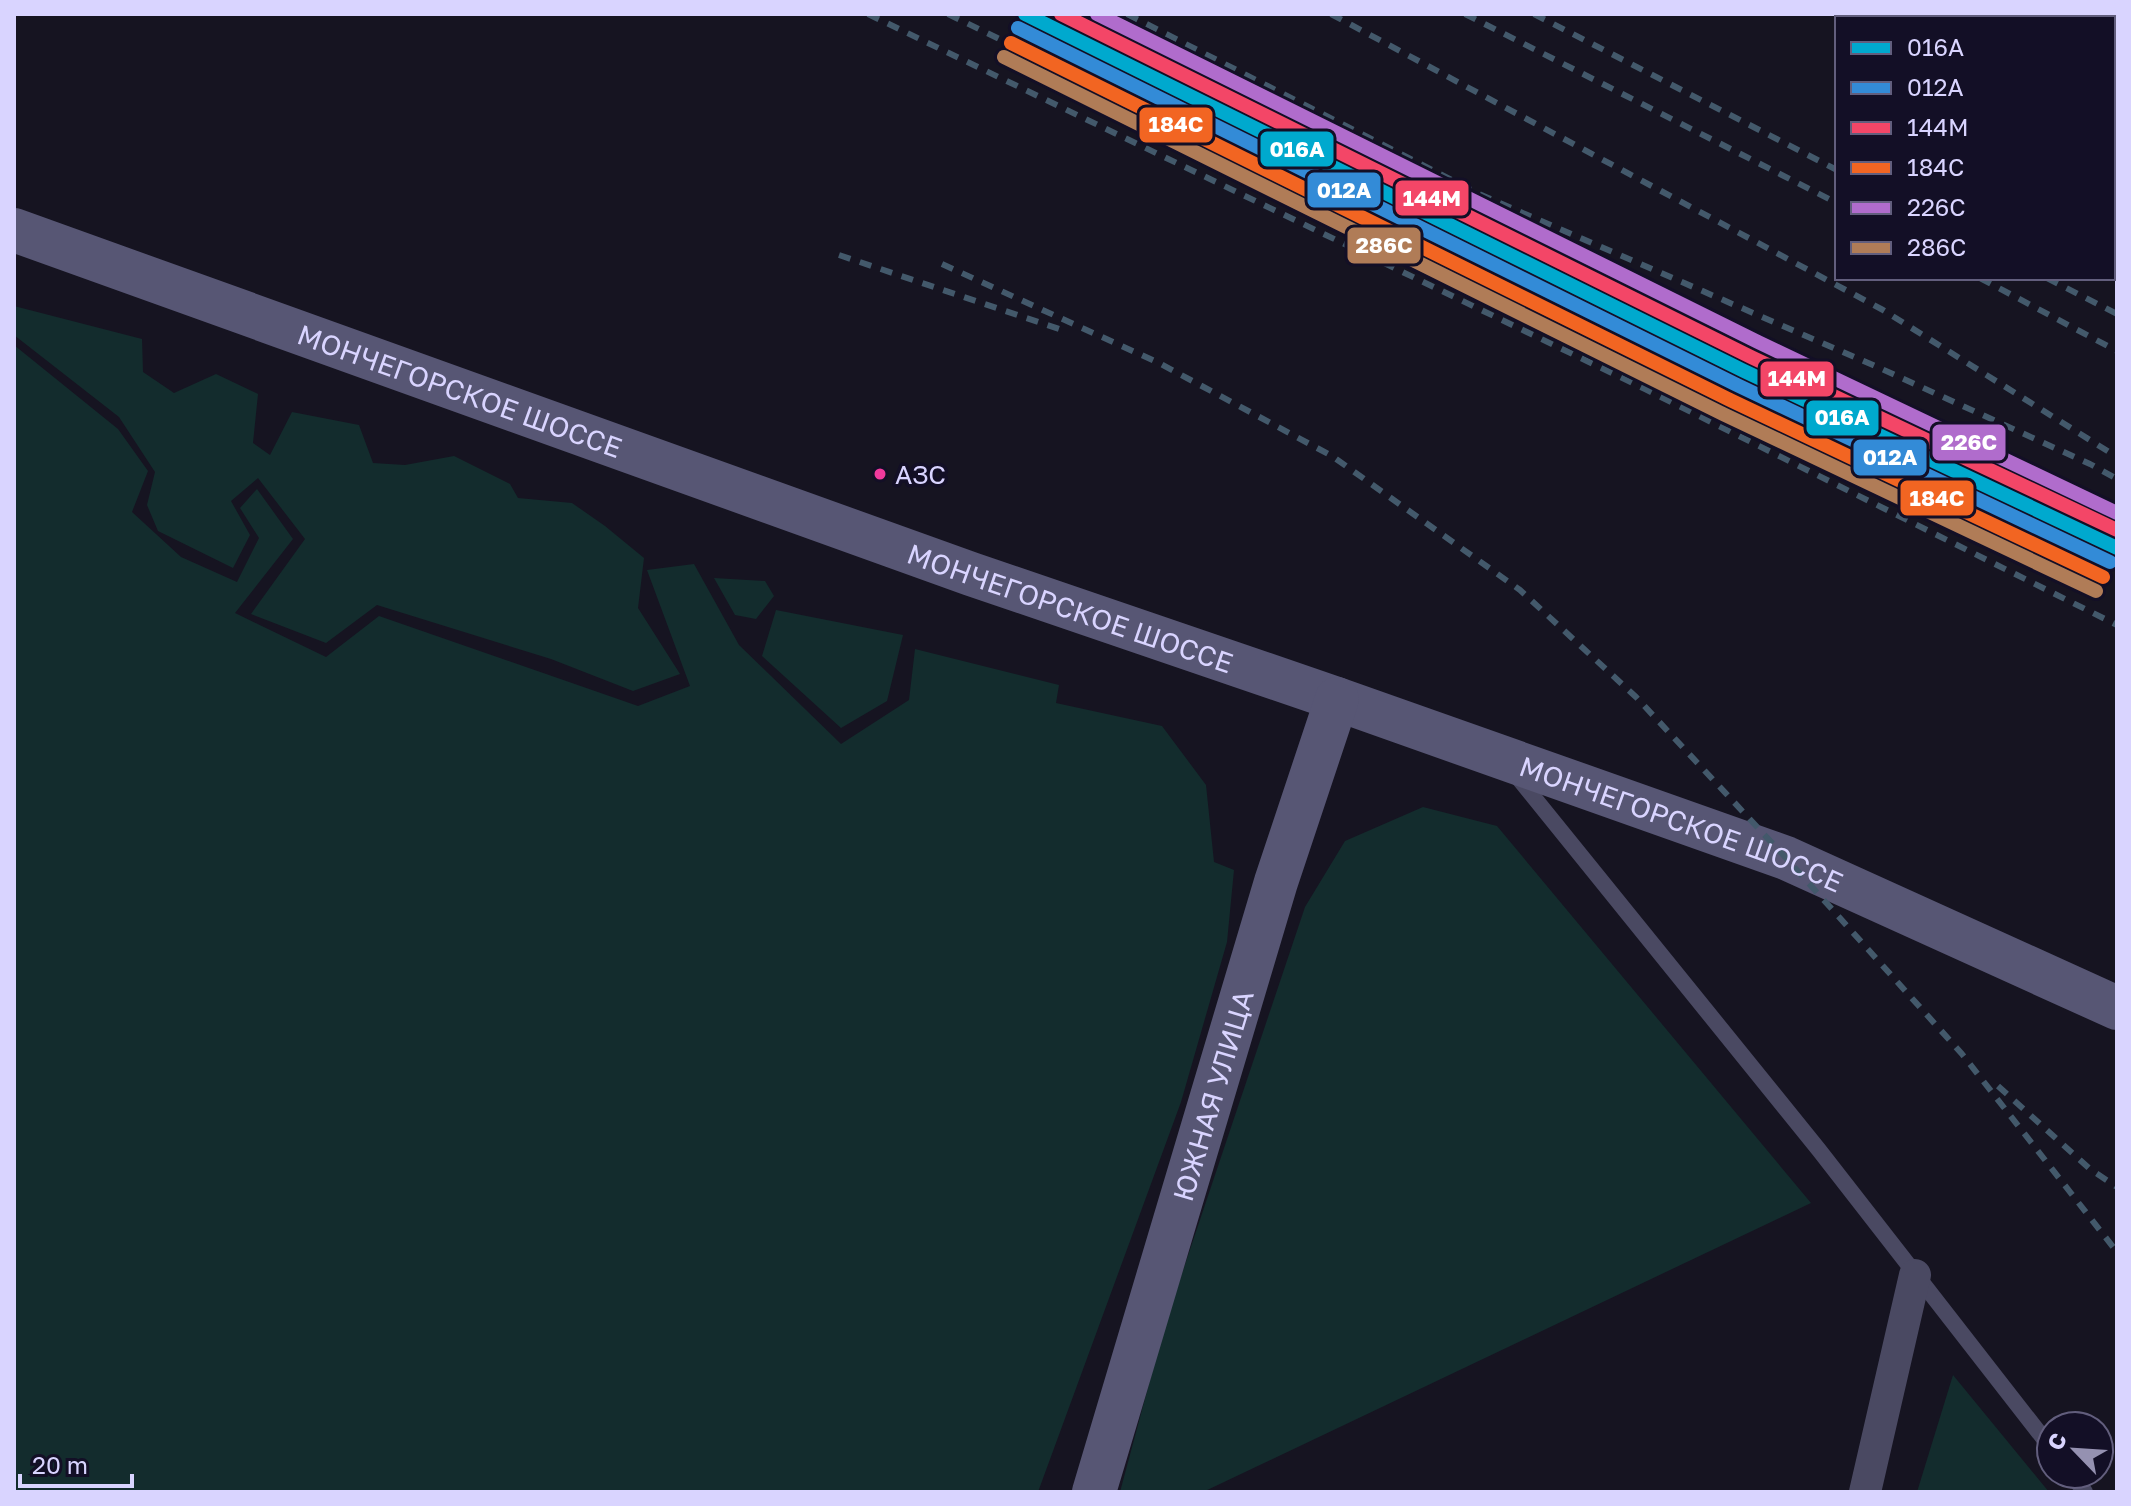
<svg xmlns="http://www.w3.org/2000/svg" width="2131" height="1506" viewBox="0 0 2131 1506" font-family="'Golos Text',sans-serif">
<rect width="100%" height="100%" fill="#161421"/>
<path fill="#132c2d" d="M14 306 142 339 143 372 174 393 216 374 258 394 253 443 270 455 292 412 359 425 373 463 405 465 454 456 510 484 518 498 572 503 605 526 644 558 638 608 680 674 633 691 551 659 377 605 326 643 251 614 305 539 258 478 231 501 250 535 233 568 158 531 147 505 155 472 119 417 14 335Z
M14 345 118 429 148 471 132 512 181 557 237 582 259 538 240 508 257 489 293 539 235 613 326 657 379 616 638 706 690 686 647 570 694 564 739 645 841 744 909 700 915 649 1059 685 1056 703 1162 726 1206 785 1214 862 1234 870 1227 942 1181 1102 1038 1492H14Z
M714 578 765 581 774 596 756 619 735 615Z
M776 610 903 635 887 701 841 728 762 656Z
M1423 807 1497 826 1811 1203 1203 1492H1120L1165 1324 1305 907 1345 841Z
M1953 1375 2049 1492H1917Z"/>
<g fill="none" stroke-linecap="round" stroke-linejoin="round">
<path stroke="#4a4962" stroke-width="16" d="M1515 774 1819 1150 2051 1448
M2071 1474 2085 1492"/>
<path stroke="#4a4962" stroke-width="32" d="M1865 1492 1915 1275"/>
<g stroke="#575674" stroke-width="44">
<path id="s1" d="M14 230 971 574 1337 699 1786 858 2117 1008"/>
<path id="s2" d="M1094 1492 1276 882 1337 699"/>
</g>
<path stroke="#43596b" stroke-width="6" stroke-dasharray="12 10" stroke-linecap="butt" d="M868 14 1645 389 2117 625
M948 14 1662 362
M1127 14 1479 194 1873 365 2090 464 2117 479
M1331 14 1883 310 2117 457
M1465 14 1837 203
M1534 14 1837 170
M839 255 1068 332
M942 264 1159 363 1332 456 1520 590 1636 697 1786 858 1962 1054 2117 1252
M1980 278 2117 351
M2047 278 2117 314
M1998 1086 2090 1169 2117 1187"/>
<g stroke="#130f26" stroke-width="20">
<path id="rail-1" d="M1025 14 1744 371 2117 548"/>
</g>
<g stroke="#130f26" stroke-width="20">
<path id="rail-2" d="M1018 28 1737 385 2110 562"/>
</g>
<g stroke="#130f26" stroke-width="20">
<path id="rail-3" d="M1061 14 1751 357 2117 530"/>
</g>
<g stroke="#130f26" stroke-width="20">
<path id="rail-4" d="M1011 43 1730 400 2103 577"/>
</g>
<g stroke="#130f26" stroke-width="20">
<path id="rail-5" d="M1097 14 1758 342 2117 513"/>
</g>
<g stroke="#130f26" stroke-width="20">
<path id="rail-6" d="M1004 57 1723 414 2096 591"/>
</g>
<use href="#rail-1" stroke="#00a9ce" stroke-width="14"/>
<use href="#rail-2" stroke="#338bd7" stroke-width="14"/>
<use href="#rail-3" stroke="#f34667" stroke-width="14"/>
<use href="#rail-4" stroke="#f26522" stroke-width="14"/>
<use href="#rail-5" stroke="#b06ccc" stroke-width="14"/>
<use href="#rail-6" stroke="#b07c57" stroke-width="14"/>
</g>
<circle fill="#f13a9d" stroke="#130f26" stroke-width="3" cx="880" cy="474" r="7"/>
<g text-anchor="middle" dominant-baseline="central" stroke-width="7" stroke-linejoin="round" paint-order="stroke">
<g font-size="26" fill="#d9d4ff" stroke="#130f26" text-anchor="start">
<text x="895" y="474">АЗС</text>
</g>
<g font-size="28" fill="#d9d4ff" stroke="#130f26">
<text stroke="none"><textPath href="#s1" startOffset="474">МОНЧЕГОРСКОЕ ШОССЕ</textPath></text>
<text stroke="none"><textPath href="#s1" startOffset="1122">МОНЧЕГОРСКОЕ ШОССЕ</textPath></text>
<text stroke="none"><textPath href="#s1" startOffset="1770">МОНЧЕГОРСКОЕ ШОССЕ</textPath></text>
<text stroke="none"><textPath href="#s2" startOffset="414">ЮЖНАЯ УЛИЦА</textPath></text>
</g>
</g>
<g stroke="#130f26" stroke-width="3">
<rect x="1138" y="106" width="76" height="38" rx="8" fill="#f26522"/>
<rect x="1259" y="130" width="76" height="38" rx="8" fill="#00a9ce"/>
<rect x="1306" y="171" width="76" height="38" rx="8" fill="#338bd7"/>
<rect x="1394" y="179" width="76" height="38" rx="8" fill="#f34667"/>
<rect x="1346" y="226" width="76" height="39" rx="8" fill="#b07c57"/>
<rect x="1759" y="360" width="76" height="38" rx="8" fill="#f34667"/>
<rect x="1805" y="399" width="75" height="38" rx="8" fill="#00a9ce"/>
<rect x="1931" y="423" width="76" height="39" rx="8" fill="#b06ccc"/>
<rect x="1852" y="438" width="76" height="39" rx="8" fill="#338bd7"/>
<rect x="1899" y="479" width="76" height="38" rx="8" fill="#f26522"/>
</g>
<g font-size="22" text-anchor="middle" font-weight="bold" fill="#fff">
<text x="1176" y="132">184С</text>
<text x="1297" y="157">016А</text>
<text x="1344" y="198">012А</text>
<text x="1432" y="206">144М</text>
<text x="1384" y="253">286С</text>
<text x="1797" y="386">144М</text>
<text x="1842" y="425">016А</text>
<text x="1969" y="450">226С</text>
<text x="1890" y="465">012А</text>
<text x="1937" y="506">184С</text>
</g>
<rect width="2131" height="1506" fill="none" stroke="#d9d4ff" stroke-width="32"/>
<rect x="1835" y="16" width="280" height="264" fill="#130f26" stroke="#625e7d" stroke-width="2"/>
<rect x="1851" y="42" width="40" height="12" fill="#00a9ce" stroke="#625e7d" stroke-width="2"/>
<text x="1907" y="56" font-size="24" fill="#d9d4ff">016А</text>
<rect x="1851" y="82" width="40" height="12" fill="#338bd7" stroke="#625e7d" stroke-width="2"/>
<text x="1907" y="96" font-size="24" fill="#d9d4ff">012А</text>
<rect x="1851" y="122" width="40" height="12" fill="#f34667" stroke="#625e7d" stroke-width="2"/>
<text x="1907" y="136" font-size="24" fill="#d9d4ff">144М</text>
<rect x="1851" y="162" width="40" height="12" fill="#f26522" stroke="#625e7d" stroke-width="2"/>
<text x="1907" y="176" font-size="24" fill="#d9d4ff">184С</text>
<rect x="1851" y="202" width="40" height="12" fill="#b06ccc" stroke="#625e7d" stroke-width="2"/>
<text x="1907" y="216" font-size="24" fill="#d9d4ff">226С</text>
<rect x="1851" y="242" width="40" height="12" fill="#b07c57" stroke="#625e7d" stroke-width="2"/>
<text x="1907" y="256" font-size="24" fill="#d9d4ff">286С</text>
<g transform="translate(2075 1450) rotate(295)"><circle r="38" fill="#130f26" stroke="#625e7d" stroke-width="2"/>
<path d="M0-6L14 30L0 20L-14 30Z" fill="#9591b1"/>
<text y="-12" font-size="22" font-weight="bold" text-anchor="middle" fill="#d9d4ff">С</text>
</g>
<path d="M20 1474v12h112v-12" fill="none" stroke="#d9d4ff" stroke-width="4"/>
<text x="32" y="1474" font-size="24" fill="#d9d4ff" stroke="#130f26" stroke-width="6" paint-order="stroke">20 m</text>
</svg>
